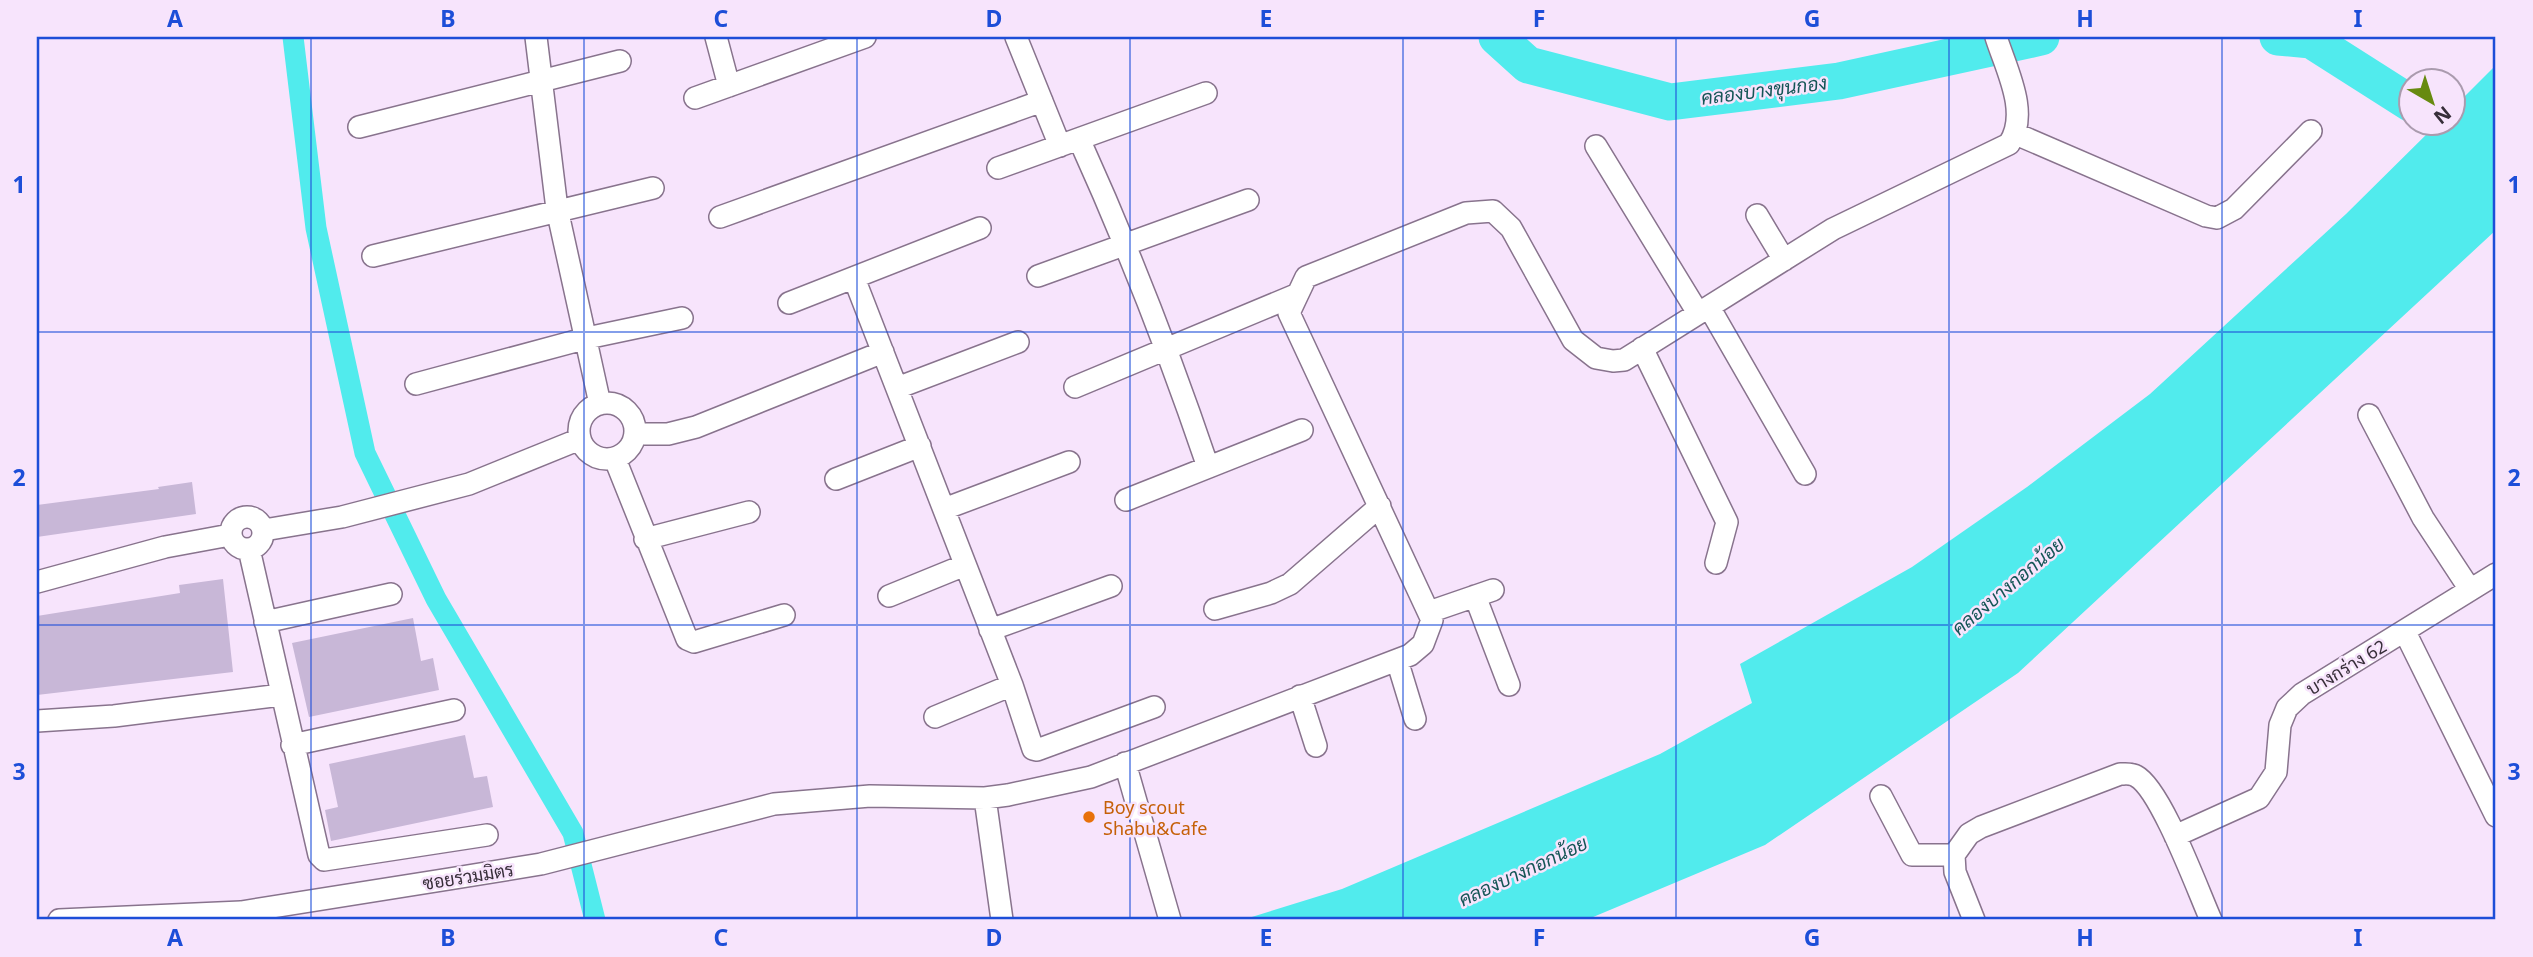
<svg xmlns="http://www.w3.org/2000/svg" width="2533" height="957" viewBox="0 0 2533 957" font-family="'Noto Sans',Sarabun,sans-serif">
<rect width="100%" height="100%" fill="#f7e4fc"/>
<path fill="#51ebed" d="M2496 65V230L2018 673 1765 845 1586 920H1242L1342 889 1660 754 1752 703 1740 664 1912 567 2027 487 2150 394 2346 214 2438 123 2452 122 2453 108Z"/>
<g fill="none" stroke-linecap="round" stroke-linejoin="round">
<path stroke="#51ebed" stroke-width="21" d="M293 37 316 228 365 453 436 599 573 833 595 920"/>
<path stroke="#51ebed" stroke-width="37" d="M1497 37 1528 65 1670 102 1839 81 2041 37
M2278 37 2311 40 2410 103"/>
</g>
<path fill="#c8b7d7" d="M192 482 196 514 37 537V505L159 489 158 487Z
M223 579 233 672 37 695V616L180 593 179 585Z
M413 618 421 661 433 658 439 690 309 717 292 643Z
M465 735 474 778 487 776 493 807 331 841 325 810 338 807 329 764Z"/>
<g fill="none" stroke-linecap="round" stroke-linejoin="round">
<g stroke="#88738d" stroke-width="24">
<path id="minor" d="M536 37 557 209 600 404
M716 37 729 86
M1016 37 1060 146
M695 98 865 37
M359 127 620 61
M2016 134 2206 216 2217 218 2234 209 2311 131
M1079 139C1128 247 1170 355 1208 467
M1596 146 1698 313
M998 168 1206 93
M1757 215 1784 260
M720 217 1042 101
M373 256 653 188
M1038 276 1248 200
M854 278 1012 685 1033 749 1037 750 1154 707
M789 303 980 228
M1709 307 1805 474
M1642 348 1727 522 1716 563
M416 384 587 338 682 318
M1075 387 1298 294
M897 388 1018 342
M579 431a28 28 0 1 1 56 0a28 28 0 1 1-56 0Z
M2369 415 2423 518 2469 588
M636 434H668L696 427 883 352
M615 459 687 639 694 642 784 615
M836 479 920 446
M1126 500 1302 430
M944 509 1069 462
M231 533a16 16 0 1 1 32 0a16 16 0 1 1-32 0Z
M264 530 342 517 469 484 580 439
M645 539 749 512
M249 549 319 855 324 860 487 835
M37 582 165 547 230 535
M889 596 965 565
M1475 596 1509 685
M1215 609 1271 593 1290 584 1380 506
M1429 612 1493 590
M265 622 391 594
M990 630 1111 586
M2405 632 2496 816
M1397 660 1415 719
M1300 696 1316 746
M935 717 1012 685
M37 721 114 716 281 695
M292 745 454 710
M1125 763 1170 920
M1881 796 1912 855H1954
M985 798 1002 920
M2175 836 2259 798 2276 772 2280 725 2287 708 2302 694 2496 574
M59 920 241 912 449 879 541 864 774 804 870 796 985 798 1008 795 1091 777 1410 655 1423 644 1432 620 1289 313 1306 277 1466 213 1493 211 1511 228 1573 340 1596 358 1613 361 1624 360 1833 229 2009 144C2030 113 2006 69 1996 37
M1974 920 1955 872 1954 855 1969 834 1981 827 2120 774C2126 774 2131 773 2136 776 2161 789 2198 891 2211 920"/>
</g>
<use href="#minor" stroke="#fff" stroke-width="21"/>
</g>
<path fill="none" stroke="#1d4ed8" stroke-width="2" stroke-opacity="0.55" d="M311 37V920M584 37V920M857 37V920M1130 37V920M1403 37V920M1676 37V920M1949 37V920M2222 37V920M37 332H2496M37 625H2496"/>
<circle fill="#e8710a" stroke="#f7e4fc" stroke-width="2.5" cx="1089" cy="817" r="7"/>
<g text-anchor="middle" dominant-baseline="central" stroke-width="5" stroke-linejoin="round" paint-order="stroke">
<g font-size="18" fill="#372e39" stroke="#f7e4fc">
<text transform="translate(2346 667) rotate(-31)">บางกร่าง 62</text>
<text transform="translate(468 876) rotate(-9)">ซอยร่วมมิตร</text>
</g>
<g font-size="18" fill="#c56008" stroke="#f7e4fc" text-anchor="start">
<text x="1103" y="807">Boy scout<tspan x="1103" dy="21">Shabu&amp;Cafe</tspan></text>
</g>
<g font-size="19" font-style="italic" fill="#145556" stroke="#f7e4fc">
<text transform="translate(1764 90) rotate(-7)">คลองบางขุนกอง</text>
<text transform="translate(2008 586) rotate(-40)">คลองบางกอกน้อย</text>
<text transform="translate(1523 871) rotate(-25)">คลองบางกอกน้อย</text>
</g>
</g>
<rect width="2533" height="957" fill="none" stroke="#f7e4fc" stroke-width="77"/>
<g transform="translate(2432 102) rotate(141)"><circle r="33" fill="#f7e4fc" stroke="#aa9bae" stroke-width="2"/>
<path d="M0-5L12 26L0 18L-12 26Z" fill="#678a10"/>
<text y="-10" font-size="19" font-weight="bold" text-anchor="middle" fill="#372e39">N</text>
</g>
<rect x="38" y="38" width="2456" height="880" fill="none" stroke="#1d4ed8" stroke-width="2.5"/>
<g font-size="23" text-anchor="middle" font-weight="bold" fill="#1d4ed8">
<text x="175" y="27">A</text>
<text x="448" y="27">B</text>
<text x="721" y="27">C</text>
<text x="994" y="27">D</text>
<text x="1266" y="27">E</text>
<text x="1539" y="27">F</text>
<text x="1812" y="27">G</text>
<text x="2085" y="27">H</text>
<text x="2358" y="27">I</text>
<text x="19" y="193">1</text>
<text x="2514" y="193">1</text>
<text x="19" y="486">2</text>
<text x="2514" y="486">2</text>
<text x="19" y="780">3</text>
<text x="2514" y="780">3</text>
<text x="175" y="946">A</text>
<text x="448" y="946">B</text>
<text x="721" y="946">C</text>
<text x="994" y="946">D</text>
<text x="1266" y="946">E</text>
<text x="1539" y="946">F</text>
<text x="1812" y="946">G</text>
<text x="2085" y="946">H</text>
<text x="2358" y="946">I</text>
</g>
</svg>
